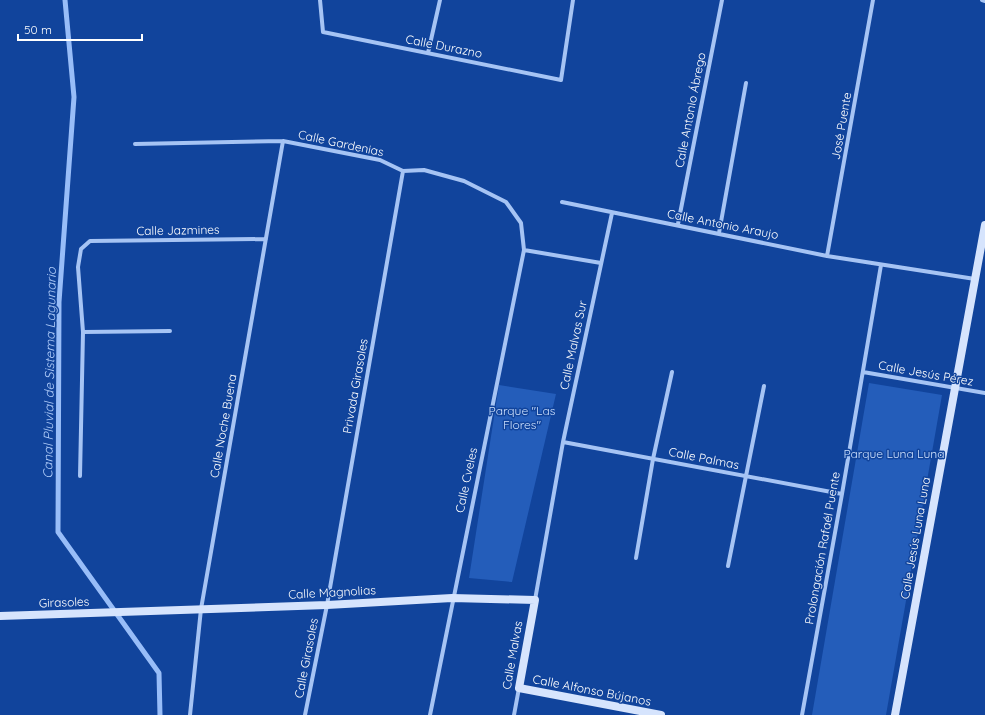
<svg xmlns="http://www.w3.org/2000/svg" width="985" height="715" viewBox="0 0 985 715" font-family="Quicksand,sans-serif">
<rect width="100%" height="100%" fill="#11449c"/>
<path fill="#245dba" d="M869 383 942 395 886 715H812Z
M499 385 556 394 512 582 469 578Z"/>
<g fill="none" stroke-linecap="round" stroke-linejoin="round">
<path stroke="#98bdf8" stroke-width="5" d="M65 0 74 97 59 302 58 532 159 673 160 715"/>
<path stroke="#a6c4f4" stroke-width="4" d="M320 0 323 32 561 80 573 0
M982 0 985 1
M428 53 440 0
M135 144 283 141 380 160 403 171 424 170 464 181 506 202 521 223 524 250 430 715
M562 202 827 256 975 279
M678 224 722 0
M719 233 746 83
M524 250 601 263
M827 256 873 0
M83 332 170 331
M863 372 985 393
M563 442 842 494
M80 476 83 332 78 267 81 249 90 241 266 239
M636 558 653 459 672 372
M728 566 764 386
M535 600 563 442 612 213
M190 715 201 609 283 141
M305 715 327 605 403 171
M514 715 519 688
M802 715 842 494 881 265"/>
<path stroke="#d6e4fd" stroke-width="8" d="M0 616 327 605 452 598 535 600 519 688 661 715
M895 715 985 225"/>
</g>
<g text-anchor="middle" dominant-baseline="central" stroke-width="3" stroke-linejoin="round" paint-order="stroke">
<g font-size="12" fill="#fff" stroke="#11449c">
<text transform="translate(444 46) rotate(11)">Calle Durazno</text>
<text transform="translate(690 110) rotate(-79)">Calle Antonio Ábrego</text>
<text transform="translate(841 126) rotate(-80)">José Puente</text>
<text transform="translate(341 143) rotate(12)">Calle Gardenias</text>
<text transform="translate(723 224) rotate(11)">Calle Antonio Araujo</text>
<text transform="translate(178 230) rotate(-1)">Calle Jazmines</text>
<text transform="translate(573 345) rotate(-78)">Calle Malvas Sur</text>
<text transform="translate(926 373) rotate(10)">Calle Jesús Pérez</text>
<text transform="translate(355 386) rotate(-80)">Privada Girasoles</text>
<text transform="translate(223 426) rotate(-80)">Calle Noche Buena</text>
<text transform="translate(704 458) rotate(11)">Calle Palmas</text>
<text transform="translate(466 480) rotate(-78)">Calle Cveles</text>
<text transform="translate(915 538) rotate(-80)">Calle Jesús Luna Luna</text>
<text transform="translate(822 548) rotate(-80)">Prolongación Rafaél Puente</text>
<text transform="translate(332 592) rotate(-3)">Calle Magnolias</text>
<text transform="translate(64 602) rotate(-2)">Girasoles</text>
<text transform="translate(512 655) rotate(-80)">Calle Malvas</text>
<text transform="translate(306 658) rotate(-79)">Calle Girasoles</text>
<text transform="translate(592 690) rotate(11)">Calle Alfonso Bújanos</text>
</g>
<g font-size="12" fill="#cee1fe" stroke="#11449c">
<text x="522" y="410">Parque "Las<tspan x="522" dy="14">Flores"</tspan></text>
<text x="894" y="453">Parque Luna Luna</text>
</g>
<g font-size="13" font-style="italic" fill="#b2cefb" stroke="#11449c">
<text transform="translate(49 373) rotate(-89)">Canal Pluvial de Sistema Lagunario</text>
</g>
</g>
<path d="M18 34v6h124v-6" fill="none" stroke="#ffffff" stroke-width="2"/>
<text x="24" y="34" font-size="12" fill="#ffffff" stroke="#11449c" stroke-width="3" paint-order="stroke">50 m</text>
</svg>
